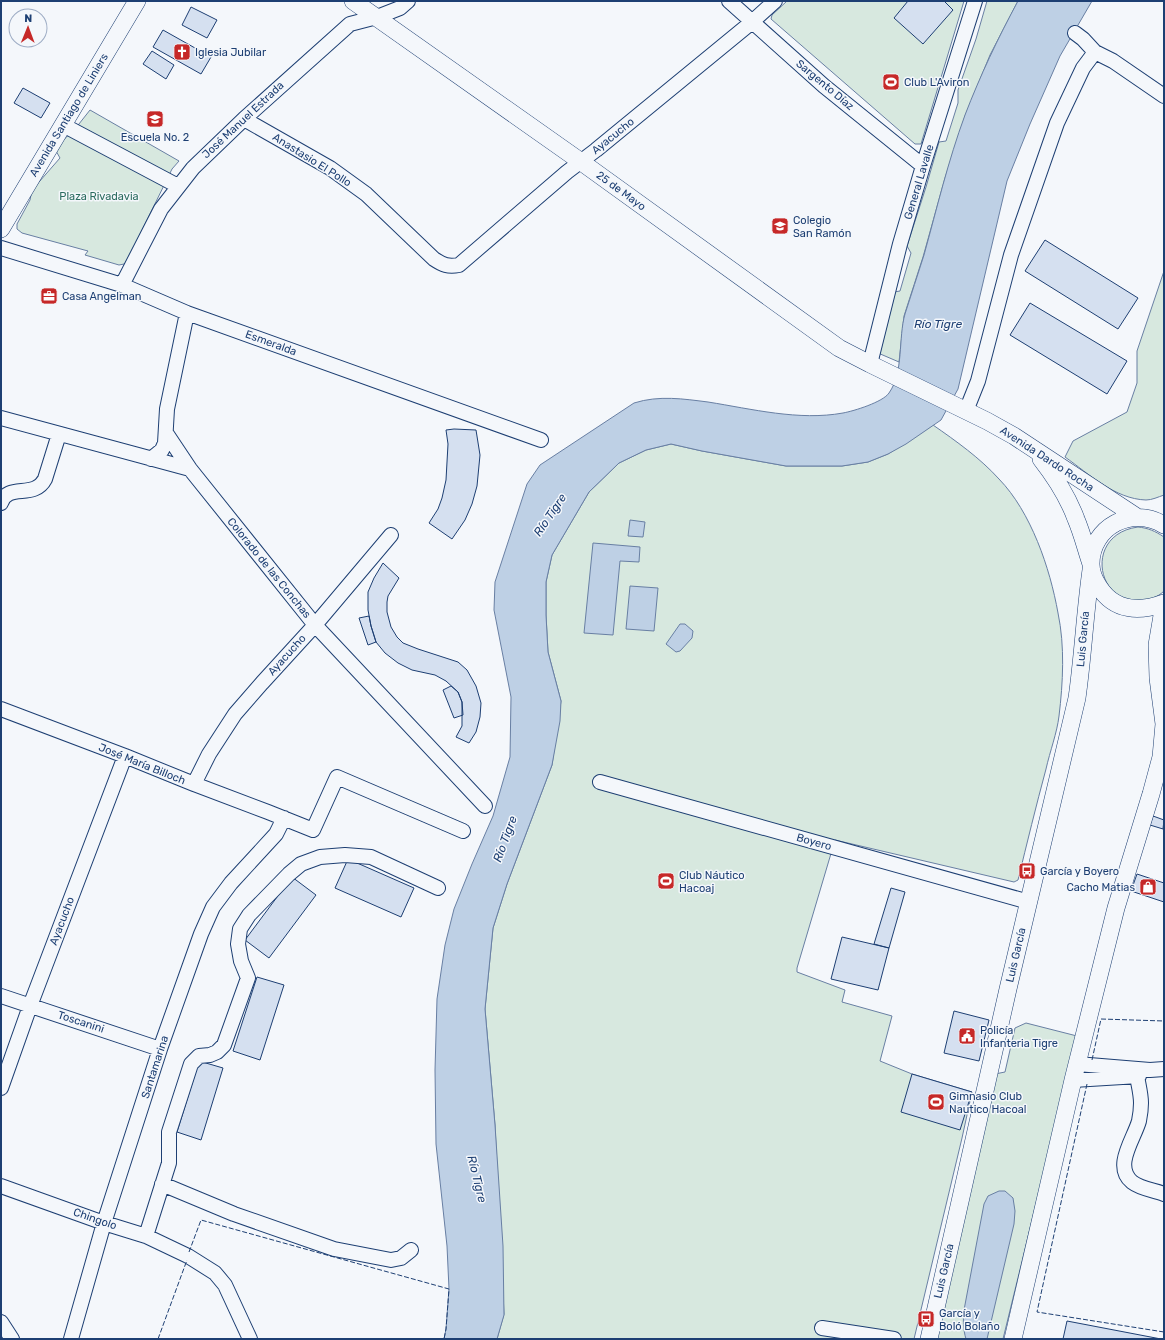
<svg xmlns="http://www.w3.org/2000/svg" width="1165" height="1340" viewBox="0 0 1165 1340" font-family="Rubik,sans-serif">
<rect width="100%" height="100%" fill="#f4f7fb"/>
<path fill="#d7e8df" stroke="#687fa3" d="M787 1H964L921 144H915L771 19 772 15Z
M987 1H1018L990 55 965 116 945 178 923 257 904 316 899 362 878 353 894 292 900 291 911 253 907 246 926 187 939 142 946 141 958 103V90L976 39Z
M90 110 179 161 172 169 127 261 124 264 119 265 85 255 88 251 22 233 17 229V224L30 200 32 190 60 158 56 151 59 144 75 129Z
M1164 271V495C1158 497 1152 500 1146 500 1115 499 1089 474 1065 457L1073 441 1127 412 1137 383V351Z
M933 425C956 441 980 458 999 479 1031 512 1050 568 1058 613 1065 646 1063 683 1059 716 1057 733 1050 751 1046 769 1036 806 1027 843 1018 880L1014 882 835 840 797 968V972L845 990 842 1002 892 1016 880 1061 912 1074 972 1092 962 1138 914 1339H497L504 1314 495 1125 485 1009 493 928 507 884 552 765 561 701 548 652 546 615V582L552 555 589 492 619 463 646 450 671 444 702 451 786 466H842L868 462 888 454Z
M1138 527C1148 528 1155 531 1164 537V591C1157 598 1148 600 1139 601 1095 602 1085 534 1138 527Z
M1026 1023 1077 1036 1003 1339H933L995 1074 1005 1072 1015 1028Z"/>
<path fill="#bed0e5" stroke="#687fa3" d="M1018 1H1092L1060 56 1030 124 1007 181 958 389 941 420 906 444 888 454 868 462 842 466H786L702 451 671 444 646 450 619 463 589 492 552 555 546 582V615L548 652 561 701 560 721 552 765 507 884 493 928 485 1009 495 1125 503 1246 504 1315 497 1339H444L446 1329 449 1289 447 1246 436 1144 435 1070 437 999 445 945 454 909 472 864 493 816 510 757 511 697 494 610 495 582 527 484 540 465 634 403C659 395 684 399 708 402 752 409 799 421 843 413 854 411 883 402 889 393 904 372 898 338 905 314 911 294 918 275 924 255 937 208 948 161 965 115 980 76 998 38 1018 1Z
M630 520 645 522 643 537 628 536Z
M593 543 640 547 639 562 620 561 613 635 584 633Z
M630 586 658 588 654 631 626 629Z
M680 624H685L693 631 692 638 680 651 676 652 666 644Z
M999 1191H1005L1013 1198 1015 1211 1014 1224 987 1339H966C963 1329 963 1320 964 1310L984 1204 988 1196Z"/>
<path fill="#d5e0f0" stroke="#1d3f73" d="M908 1H944L953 10 923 44 894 18Z
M191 7 217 20 207 38 182 25Z
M163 30 211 57 201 74 153 47Z
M152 51 174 65 166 79 143 64Z
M23 88 50 103 41 118 14 103Z
M1045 240 1138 298 1118 329 1025 271Z
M1030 303 1127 361 1107 394 1010 335Z
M454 429 476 430 480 455 477 486 472 504 465 520 452 539 429 523 438 509 442 498 446 480 448 444 446 430Z
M383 563 399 578 388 596 387 602V612L391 627 397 637 403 643 418 649 458 662 467 670 476 686 481 703 480 717 476 732 469 743 456 737 462 726V702L458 692 446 681 435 675 412 670 398 663 385 653 376 642 371 626 368 610V592L374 578Z
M369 616 371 626 376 642 368 645 359 618Z
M451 686 458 692 462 702 463 715 454 718 443 690Z
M1153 816 1164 820 1163 829 1150 825Z
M348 859 414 888 401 917 335 888Z
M1137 874 1164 883V902L1131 891Z
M292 877 316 895 269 958 245 940Z
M891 888 905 892 889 948 874 944Z
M842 937 889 948 878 990 831 979Z
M257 977 284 985 260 1060 233 1051Z
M954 1011 989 1020 979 1061 944 1053Z
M199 1061 223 1068 201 1140 177 1132Z
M912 1074 972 1092 960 1130 901 1112Z
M1067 1321 1161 1339H1063Z"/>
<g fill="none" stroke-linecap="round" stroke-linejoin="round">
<g stroke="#1d3f73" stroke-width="16">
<path id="minor" d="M729 1 824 86 923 166
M1075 33 1083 39 1095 52
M244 119 330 168 366 194 434 259C443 265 448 267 459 265L567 172 596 150 752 22 775 1
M63 125 178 186
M1 248 122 285 187 313 541 440
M122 285 161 209 193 168 244 119 350 24 377 17 400 8 408 1
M870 364 900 244 923 166 975 1
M966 411 978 381 1011 255 1057 123 1083 68 1095 52 1113 61 1164 96
M1 418 190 469
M166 433 190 469 315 625 485 806
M151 459 162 450 165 443 167 409 187 313
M1 503C8 482 34 500 45 479L59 434
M1 709 125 756 194 784 268 812 313 830 337 777 463 831
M600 782 1029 902
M194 784 209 754 235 714 262 683 315 625 391 535
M1 996 160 1049
M1077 1064 1150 1070 1164 1069
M1136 1069C1137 1080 1141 1092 1141 1103 1141 1108 1140 1116 1139 1121 1134 1139 1113 1166 1132 1182 1141 1189 1154 1190 1164 1194
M1073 1080 1139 1076
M1 1088 30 1006 125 756
M162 1184 234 1214 334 1249 391 1260 401 1258 411 1250
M1 1186 104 1223 146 1236 188 1256 215 1273 225 1285 250 1339
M146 1236 169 1163V1132L191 1064 199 1056 210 1055 217 1052 224 1045 248 978 241 961 238 944 240 929 249 915 289 874 301 864 320 857 345 855 371 857 438 888
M1 1322 12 1339
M822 1328 894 1339
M71 1339 104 1223 160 1049 201 934 213 907 231 883 276 834 284 818"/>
</g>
<g stroke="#1d3f73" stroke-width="18">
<path id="major" d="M353 1 580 161 839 348 870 364 987 421 1014 436 1137 517
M1 229 137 1
M1041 459C1055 477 1068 497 1076 519 1082 533 1086 549 1091 564
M1164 525C1132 505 1091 527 1091 564 1091 572 1095 581 1099 587 1115 612 1140 612 1164 603
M929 1339 1008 989 1077 698C1083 656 1085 612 1091 570
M1013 1339 1073 1080 1116 908 1151 794 1161 757 1164 724 1158 678 1157 645 1164 604"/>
</g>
<use href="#minor" stroke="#f4f7fb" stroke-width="14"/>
<use href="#major" stroke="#f4f7fb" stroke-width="17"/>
<path stroke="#1d3f73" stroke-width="1" stroke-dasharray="5 2" stroke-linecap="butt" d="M1092 1060 1101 1019 1164 1021
M1087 1084 1037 1312 1164 1332
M189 1252 201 1220 449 1289 446 1329 444 1339
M158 1339 187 1260"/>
</g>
<defs>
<g id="church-square" transform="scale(0.9)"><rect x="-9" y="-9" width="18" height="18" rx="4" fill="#c62828" stroke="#f4f7fb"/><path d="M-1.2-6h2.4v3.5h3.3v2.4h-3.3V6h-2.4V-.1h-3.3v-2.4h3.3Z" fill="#fff"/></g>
<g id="stadium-square" transform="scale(0.9)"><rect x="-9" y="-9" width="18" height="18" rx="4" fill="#c62828" stroke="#f4f7fb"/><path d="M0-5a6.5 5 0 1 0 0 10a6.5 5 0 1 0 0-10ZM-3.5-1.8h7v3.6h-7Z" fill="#fff"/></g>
<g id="school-square" transform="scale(0.9)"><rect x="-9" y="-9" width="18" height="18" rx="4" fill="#c62828" stroke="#f4f7fb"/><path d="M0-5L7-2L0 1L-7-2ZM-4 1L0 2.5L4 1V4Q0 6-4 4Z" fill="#fff"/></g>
<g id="office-square" transform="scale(0.9)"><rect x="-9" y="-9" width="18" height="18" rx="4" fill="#c62828" stroke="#f4f7fb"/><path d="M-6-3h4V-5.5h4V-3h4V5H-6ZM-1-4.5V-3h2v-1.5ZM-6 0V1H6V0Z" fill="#fff"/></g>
<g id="bus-square" transform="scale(0.9)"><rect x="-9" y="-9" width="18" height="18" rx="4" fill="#c62828" stroke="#f4f7fb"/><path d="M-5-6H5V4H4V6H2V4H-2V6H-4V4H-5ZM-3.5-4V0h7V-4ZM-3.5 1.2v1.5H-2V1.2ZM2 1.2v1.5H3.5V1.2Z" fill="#fff"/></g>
<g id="shop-square" transform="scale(0.9)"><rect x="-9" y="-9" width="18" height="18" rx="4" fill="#c62828" stroke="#f4f7fb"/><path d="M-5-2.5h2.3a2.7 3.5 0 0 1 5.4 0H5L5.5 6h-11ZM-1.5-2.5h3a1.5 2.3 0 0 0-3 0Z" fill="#fff"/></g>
<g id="civic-square" transform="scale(0.9)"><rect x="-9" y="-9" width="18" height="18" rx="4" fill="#c62828" stroke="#f4f7fb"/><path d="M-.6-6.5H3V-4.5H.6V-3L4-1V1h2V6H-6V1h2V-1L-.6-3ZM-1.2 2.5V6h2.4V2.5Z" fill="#fff"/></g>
</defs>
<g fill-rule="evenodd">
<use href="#church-square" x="182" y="52"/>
<use href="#stadium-square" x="891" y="82"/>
<use href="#school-square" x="155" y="119"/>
<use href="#school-square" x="780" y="226"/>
<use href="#office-square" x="49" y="296"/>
<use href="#bus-square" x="1027" y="871"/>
<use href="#stadium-square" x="666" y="881"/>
<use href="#shop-square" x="1148" y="887"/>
<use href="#civic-square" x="967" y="1036"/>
<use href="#stadium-square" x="936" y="1102"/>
<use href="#bus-square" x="926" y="1319"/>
</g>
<g text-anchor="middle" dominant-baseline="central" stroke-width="3" stroke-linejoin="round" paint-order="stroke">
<g font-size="11" fill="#1d3f73" stroke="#f4f7fb" text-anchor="start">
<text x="195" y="52">Iglesia Jubilar</text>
<text x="904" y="82">Club L'Aviron</text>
<text x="155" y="137" text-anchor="middle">Escuela No. 2</text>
<text x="793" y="220">Colegio<tspan x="793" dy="13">San Ramón</tspan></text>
<text x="62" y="296">Casa Angelman</text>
<text x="1040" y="871">García y Boyero</text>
<text x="679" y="875">Club Náutico<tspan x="679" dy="13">Hacoaj</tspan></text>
<text x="1135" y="887" text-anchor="end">Cacho Matias</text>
<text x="980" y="1030">Policía<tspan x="980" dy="13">Infanteria Tigre</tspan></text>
<text x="949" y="1096">Gimnasio Club<tspan x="949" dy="13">Nautico Hacoal</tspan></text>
<text x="939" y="1313">García y<tspan x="939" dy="13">Boló Bolaño</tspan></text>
</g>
<g font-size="11" fill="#1d3f73" stroke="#f4f7fb">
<text transform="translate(825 85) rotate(40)">Sargento Díaz</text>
<text transform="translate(69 115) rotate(-59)">Avenida Santiago de Liniers</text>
<text transform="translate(243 120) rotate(-43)">José Manuel Estrada</text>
<text transform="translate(613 136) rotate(-39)">Ayacucho</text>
<text transform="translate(312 160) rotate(32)">Anastasio El Pollo</text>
<text transform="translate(919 182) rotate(-73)">General Lavalle</text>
<text transform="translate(621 191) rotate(36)">25 de Mayo</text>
<text transform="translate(271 343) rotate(20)">Esmeralda</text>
<text transform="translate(1047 459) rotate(33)">Avenida Dardo Rocha</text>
<text transform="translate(269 568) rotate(51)">Colorado de las Conchas</text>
<text transform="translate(1083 639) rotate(-85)">Luis García</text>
<text transform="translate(287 655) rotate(-48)">Ayacucho</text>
<text transform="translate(142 764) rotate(22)">José María Billoch</text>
<text transform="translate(814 842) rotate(16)">Boyero</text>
<text transform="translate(62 921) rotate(-69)">Ayacucho</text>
<text transform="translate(1016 955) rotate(-77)">Luis García</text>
<text transform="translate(81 1022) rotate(18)">Toscanini</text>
<text transform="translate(155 1067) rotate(-72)">Santamarina</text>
<text transform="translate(95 1219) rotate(19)">Chingolo</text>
<text transform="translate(944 1271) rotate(-77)">Luis García</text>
</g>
<g font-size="11" fill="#2c6c60" stroke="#f4f7fb">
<text x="99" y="196">Plaza Rivadavia</text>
</g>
<g font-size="12" font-style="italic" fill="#1d3f73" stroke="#f4f7fb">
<text x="938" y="324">Río Tigre</text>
<text transform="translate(550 515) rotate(-56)">Río Tigre</text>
<text transform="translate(505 839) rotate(-70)">Río Tigre</text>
<text transform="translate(477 1179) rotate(76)">Río Tigre</text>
</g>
</g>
<rect width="1165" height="1340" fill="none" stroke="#1d3f73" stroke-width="4"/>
<g transform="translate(28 28) rotate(1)"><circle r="19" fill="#f4f7fb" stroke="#9eadc5"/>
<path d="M0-3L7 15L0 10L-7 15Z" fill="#c62828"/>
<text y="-6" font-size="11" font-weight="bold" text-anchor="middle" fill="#1d3f73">N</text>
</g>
</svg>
